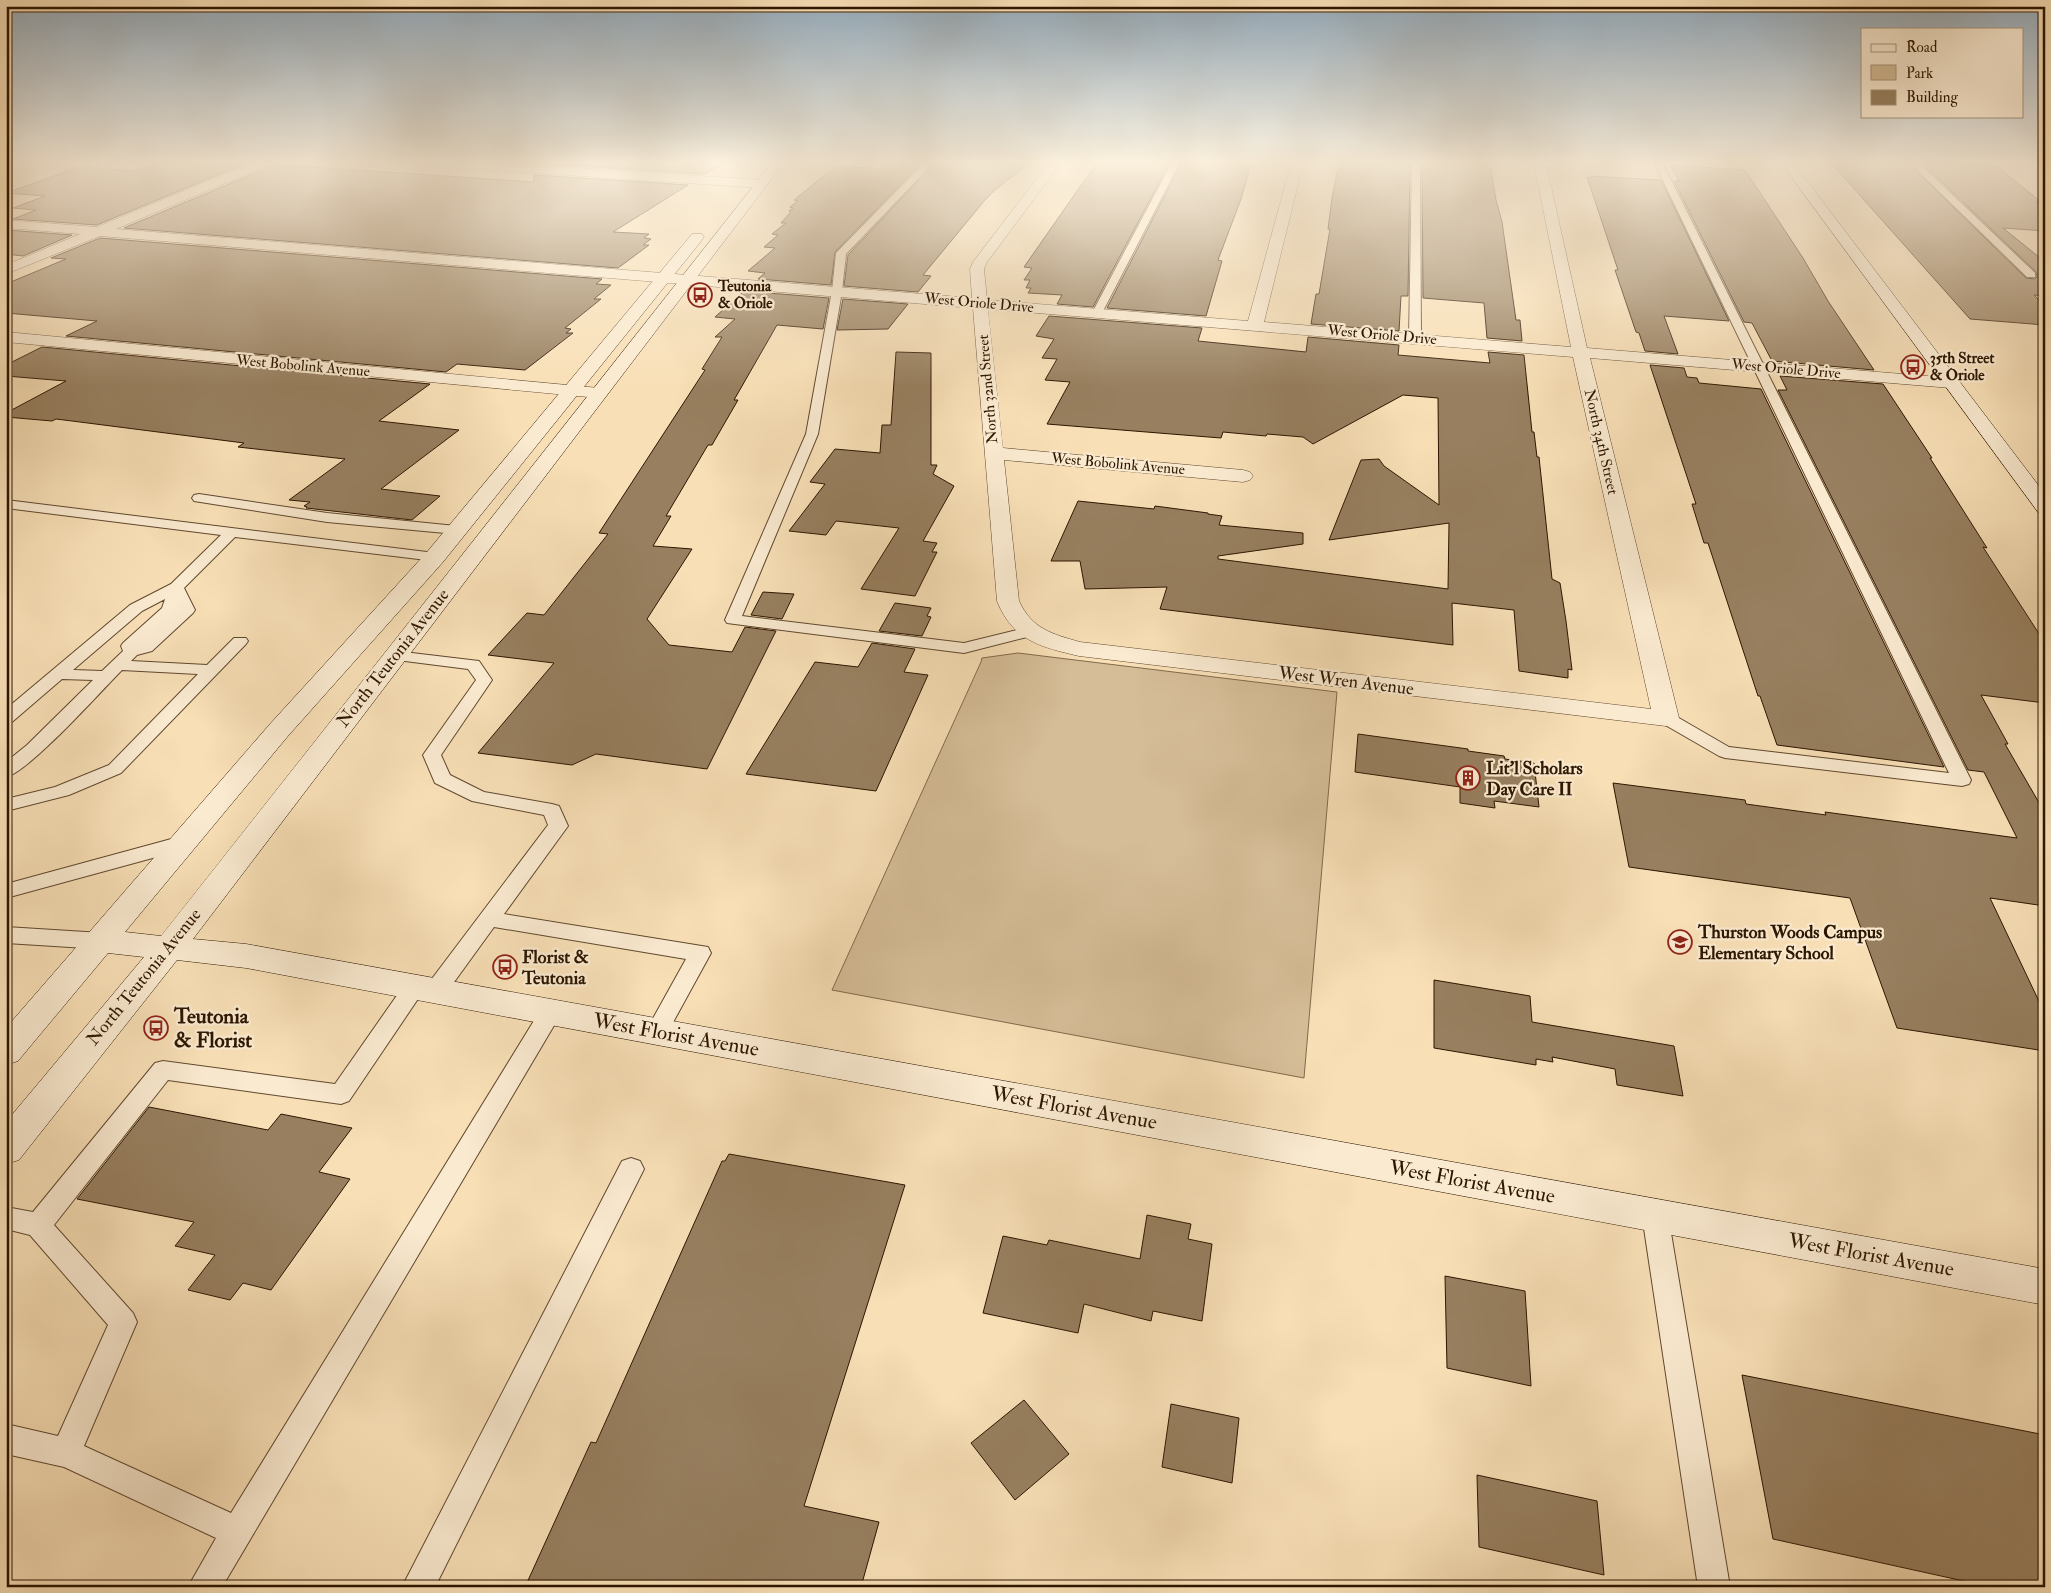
<svg xmlns="http://www.w3.org/2000/svg" width="2051" height="1593" viewBox="0 0 2051 1593" font-family="'IM FELL Double Pica',serif">
<rect width="100%" height="100%" fill="#f8dfb6"/>
<filter id="stains"><feTurbulence type="fractalNoise" baseFrequency=".004" numOctaves="4"/><feColorMatrix values="0 0 0 0 .2 0 0 0 0 .09 0 0 0 0 .02 0 0 0 .5 -.17"/></filter>
<radialGradient id="worn" r=".72"><stop offset=".6" stop-color="#630" stop-opacity="0"/><stop offset="1" stop-color="#630" stop-opacity=".3"/></radialGradient>
<path fill="#d5bd97" stroke="#816a4c" d="M1018 653 1337 692 1304 1078 832 990 981 662 982 658Z"/>
<path fill="#977f5f" stroke="#2d1600" d="M153 164H244L97 225 13 219 36 210 13 208 45 196 6 193 79 167 135 171Z
M268 164 534 182V175L688 185 613 232 649 234 644 238 651 239 643 245H649L618 268 124 228 265 169Z
M545 164H722L705 174Z
M883 164H920L835 252 831 285 758 279 765 273 748 271 775 248 764 247 778 235 772 234 786 223H781L791 212 789 211 793 208 790 207 798 201 794 200 836 166 883 169Z
M934 164H1028L995 190 985 200 923 275 931 276 918 292 844 286 848 255Z
M1096 164H1169L1093 307 1057 304 1062 295 1028 293 1031 288H1026L1030 280H1024L1032 268 1024 267Z
M1181 164H1251L1241 199 1218 260 1222 261 1206 316 1107 308Z
M1339 164H1410L1408 296H1401L1399 331 1311 324 1316 294H1319L1330 229H1328L1332 198Z
M1422 164H1490L1496 200 1502 222 1516 320H1520L1522 341 1487 338 1484 303 1423 298Z
M1832 164H1909L2026 278 2035 279 2037 277 2036 272 1923 164H1987L1998 167 2041 202H2036L2045 209V231L2003 228 2045 262V296L2034 295 2045 306V325L1970 319Z
M1670 165 1745 170 1803 258 1828 301 1874 370 1772 361 1752 323 1744 322 1674 181H1679Z
M1591 176 1661 180 1729 321 1664 316 1678 354 1645 351 1639 333 1636 332 1615 270H1618L1587 177 1592 178Z
M6 230 72 235 23 256 6 254Z
M100 238 602 279 596 284 611 285 594 299H601L565 328 571 329 566 333H573L525 370 457 364 446 372 66 336 97 321 6 313V284L66 259 51 258Z
M744 291 829 298 823 329 777 325 734 400H738L712 445H708L666 516H671L653 546 692 549 647 619 669 645 732 652 745 627 776 631 707 769 596 754 572 765 478 753 554 663 488 655 527 613 544 615 608 534 599 533 705 370 702 369 722 337H715L735 319 715 317Z
M843 299 908 304 888 329 837 330Z
M1049 316 1202 328 1198 341 1306 352 1308 337 1399 345 1398 355 1490 363 1488 352 1524 355 1532 432H1534L1537 457H1539L1552 579 1560 583 1566 621 1572 670 1568 669V678L1519 671 1514 610 1452 603 1453 645 1160 609 1167 587 1085 589 1080 561H1051L1078 501 1154 509 1155 506 1208 513V514L1222 516 1219 525 1303 533V544L1218 556V559L1448 589 1449 523 1329 540 1361 460 1379 459 1384 466 1439 505 1438 398 1403 395 1313 444 1303 437 1267 434 1266 436 1223 432 1221 438 1047 424 1070 382 1045 380 1057 359 1042 358 1054 339 1036 336Z
M42 347 430 384 379 421 459 430 381 489 440 496 412 520 306 508 307 507 304 506 310 502 289 500 345 459 238 447 244 443 72 421 56 419 52 421 6 417V413L66 381 6 376V365Z
M896 352 931 353V465H937L933 474 954 486 923 541 937 543 932 552H937L915 596 861 589 899 528 836 521 826 535 789 531 825 484 810 482 835 449 880 453 882 425H891Z
M1650 365 1684 368 1687 377 1697 378 1699 383 1761 389 1944 767 1777 745 1760 696H1758L1708 543H1704L1692 504H1696Z
M1780 376 1883 384 1932 458H1930L1987 548 1983 547 2045 643V703L1981 695 2008 744H2005L2045 813V906L1990 898 2045 1014V1051L1897 1028 1850 898 1629 867 1613 783 1745 800 1746 804 1826 815 1825 812 2017 838 1984 772 1968 770 1778 390H1787Z
M763 592 794 594 782 619 751 615Z
M895 603 931 608 927 616 931 617 922 636 879 631Z
M872 643 915 649 904 672 928 675 876 791 746 774 815 662 858 667Z
M1358 734 1468 749V751L1504 756 1505 759 1534 763 1539 807 1494 801 1495 808 1460 803V787L1355 772Z
M1434 980 1530 996 1532 1022 1674 1046 1683 1096 1617 1085 1615 1069 1552 1057 1553 1062 1536 1059V1065L1434 1048Z
M149 1107 268 1130 281 1114 352 1128 319 1172 350 1179 271 1290 243 1283 230 1300 188 1290 215 1255 175 1246 194 1222 77 1199Z
M729 1154 905 1185 804 1506 879 1522 861 1587H525L591 1442 596 1443 722 1161H725Z
M1147 1215 1191 1224 1188 1239 1212 1244 1202 1321 1153 1311 1151 1321 1084 1304 1078 1333 983 1313 1003 1236 1047 1245 1049 1240 1140 1259Z
M1445 1276 1525 1291 1531 1386 1447 1368Z
M1742 1375 2045 1435V1587H1991L1773 1539Z
M1024 1400 1069 1454 1015 1500 971 1443Z
M1171 1404 1239 1418 1232 1483 1162 1467Z
M1477 1475 1597 1501 1604 1575 1479 1547Z"/>
<g fill="none" stroke-linecap="round" stroke-linejoin="round">
<g stroke="#60482e" stroke-width="2">
<path id="lane" d="M923 164H932L846 254 842 291 818 434 742 616 964 643 1029 627 1035 629 1037 632 1035 635 964 653 727 623 725 620 806 434 832 291 836 253Z
M1171 164H1179L1102 313 1101 315H1093L1092 313Z
M1412 164H1420L1421 338 1415 341 1409 338Z
M1655 164H1663L1971 780 1969 784 1962 786 1725 758 1719 756 1660 722 1657 718 1660 714 1666 713 1672 714 1729 747 1949 773Z
M1911 164H1920L2035 273V277H2027Z
M199 494 327 513 456 526 461 527 463 530 461 533 456 534 327 522 194 501 192 498 194 495Z
M6 500 435 553 440 554 442 557 440 560 435 561 235 537 184 588 195 610 193 613 152 651 137 655 131 661 207 665 234 638H246L248 641 246 644 121 773 69 795 6 811V799L55 787 109 765 198 674 122 670C101 691 30 771 6 777V762L27 745 93 680 62 679 12 722 6 723V709L130 605 171 584 221 535 6 508ZM165 599 162 608 123 643 121 646 123 651 102 671 73 670 142 611Z
M395 651 479 661 492 680 441 755 450 775 484 792 552 804 559 806 568 826 504 914 708 947 711 953 665 1037 657 1040 649 1037 646 1031 686 959 494 927 444 996 436 998 428 996 425 990 428 984 548 825 544 815 472 801 435 783 423 755 476 680 468 669 389 659 387 656 389 653Z
M186 835 193 837 196 842 193 847 6 898V884Z
M6 927 102 933 109 936 113 941 109 946 102 949 6 943Z
M415 979 423 981 426 987 349 1101 341 1104 168 1080 54 1225 133 1313 137 1322 84 1446 231 1513 543 1006 551 1003 559 1006 562 1012 222 1587H188L216 1538 64 1467 6 1454V1424L58 1436 108 1325 30 1235 6 1229V1207L33 1212 155 1063 163 1061 335 1084 407 981Z
M631 1158 640 1161 644 1169 435 1587H402L622 1161Z
M1655 1204 1664 1207 1668 1215 1730 1587H1698L1642 1215 1646 1207Z"/>
</g>
<g stroke="#60482e" stroke-width="1">
<path id="street" d="M249 164H266L264 167 116 229 972 298 970 269 973 262 1048 164H1060L987 262 984 269 987 300 1248 321 1291 164H1303L1264 322 1571 347 1534 164H1546L1587 348 1951 378 1957 379 1960 383 1957 387 1951 388 1590 358 1679 718 1675 723 1666 726 1079 656C1041 647 1013 641 997 601L973 308 100 236 6 274V265L80 234 6 228V220L97 227ZM988 309 1573 357 1651 709 1080 642C1052 634 1032 629 1019 601L1004 460 1243 482 1250 480 1253 476 1250 472 1243 470 1003 448Z
M453 164H515L762 180 768 184 762 188 459 168Z
M2027 164H2041L2045 167V177L2041 176Z
M6 332 599 388 605 389 608 393 605 397 599 398 6 342Z"/>
</g>
<g stroke="#2d1600" stroke-width="1">
<path id="secondary" d="M771 164H783L193 939 246 944 2045 1269V1305L246 968 177 960 19 1160 6 1164V1122L144 957 108 953 18 1061 6 1065V1028L270 724 427 552 692 234H702L704 237 702 240 443 562 288 736 125 932 161 936Z
M1782 164H1794L2045 494V514L2038 512Z"/>
</g>
<use href="#lane" fill="#faead0" fill-rule="evenodd"/>
<use href="#street" fill="#faead0" fill-rule="evenodd"/>
<use href="#secondary" fill="#faead0" fill-rule="evenodd"/>
</g>
<linearGradient id="sky" x2="0" y2="1"><stop stop-color="#93aabb"/><stop offset="0.42" stop-color="#fcf1de"/><stop offset="1" stop-color="#fcf1de" stop-opacity="0"/></linearGradient>
<rect width="2051" height="387" fill="url(#sky)"/>
<defs>
<g id="bus-ring" transform="scale(1.25)"><circle r="9.5" fill="#faead0" stroke="#8f2418" stroke-width="1.5"/><path d="M-5-6H5V4H4V6H2V4H-2V6H-4V4H-5ZM-3.5-4V0h7V-4ZM-3.5 1.2v1.5H-2V1.2ZM2 1.2v1.5H3.5V1.2Z" fill="#8f2418"/></g>
<g id="building-ring" transform="scale(1.25)"><circle r="9.5" fill="#faead0" stroke="#8f2418" stroke-width="1.5"/><path d="M-4-6H4V6H1V3H-1V6H-4ZM-2.5-4.3h1.7v1.8h-1.7ZM.8-4.3h1.7v1.8H.8ZM-2.5-1h1.7V.8h-1.7ZM.8-1h1.7V.8H.8Z" fill="#8f2418"/></g>
<g id="school-ring" transform="scale(1.25)"><circle r="9.5" fill="#faead0" stroke="#8f2418" stroke-width="1.5"/><path d="M0-5L7-2L0 1L-7-2ZM-4 1L0 2.5L4 1V4Q0 6-4 4Z" fill="#8f2418"/></g>
</defs>
<g fill-rule="evenodd">
<use href="#bus-ring" x="700" y="295"/>
<use href="#bus-ring" x="1913" y="367"/>
<use href="#building-ring" x="1468" y="778"/>
<use href="#school-ring" x="1680" y="942"/>
<use href="#bus-ring" x="505" y="967"/>
<use href="#bus-ring" x="156" y="1028"/>
</g>
<g text-anchor="middle" dominant-baseline="central" stroke-width="4.5" stroke-linejoin="round" paint-order="stroke">
<g font-size="15" font-weight="bold" fill="#2d1600" stroke="#faead0" text-anchor="start">
<text x="718" y="286">Teutonia<tspan x="718" dy="17">&amp; Oriole</tspan></text>
<text x="1930" y="358">35th Street<tspan x="1930" dy="17">&amp; Oriole</tspan></text>
</g>
<g font-size="15" fill="#2d1600" stroke="#faead0">
<text transform="translate(979 303) rotate(5)">West Oriole Drive</text>
<text transform="translate(1382 335) rotate(5)">West Oriole Drive</text>
<text transform="translate(303 366) rotate(5)">West Bobolink Avenue</text>
<text transform="translate(1786 369) rotate(5)">West Oriole Drive</text>
<text transform="translate(988 389) rotate(-95)">North 32nd Street</text>
<text transform="translate(1601 442) rotate(77)">North 34th Street</text>
<text transform="translate(1118 464) rotate(5)">West Bobolink Avenue</text>
</g>
<g font-size="18" fill="#2d1600" stroke="#faead0">
<text transform="translate(393 658) rotate(-52)">North Teutonia Avenue</text>
<text transform="translate(1346 681) rotate(7)">West Wren Avenue</text>
<text transform="translate(144 977) rotate(-51)">North Teutonia Avenue</text>
</g>
<g font-size="18" font-weight="bold" fill="#2d1600" stroke="#faead0" text-anchor="start">
<text x="1486" y="768">Lit'l Scholars<tspan x="1486" dy="21">Day Care II</tspan></text>
<text x="1698" y="932">Thurston Woods Campus<tspan x="1698" dy="21">Elementary School</tspan></text>
<text x="522" y="957">Florist &amp;<tspan x="522" dy="21">Teutonia</tspan></text>
</g>
<g font-size="21" font-weight="bold" fill="#2d1600" stroke="#faead0" text-anchor="start">
<text x="174" y="1016">Teutonia<tspan x="174" dy="24">&amp; Florist</tspan></text>
</g>
<g font-size="21" fill="#2d1600" stroke="#faead0">
<text transform="translate(676 1035) rotate(10)">West Florist Avenue</text>
<text transform="translate(1074 1108) rotate(10)">West Florist Avenue</text>
<text transform="translate(1472 1182) rotate(10)">West Florist Avenue</text>
<text transform="translate(1871 1255) rotate(10)">West Florist Avenue</text>
</g>
</g>
<rect width="2051" height="1593" fill="none" stroke="#f8dfb6" stroke-width="25"/>
<rect x="8" y="8" width="2036" height="1578" fill="none" stroke="#2d1600" stroke-width="2.5"/>
<rect x="12" y="12" width="2026" height="1568" fill="none" stroke="#2d1600"/>
<rect x="1861" y="28" width="162" height="90" fill="#faead0" stroke="#a8957d"/>
<rect x="1871" y="44" width="25" height="8" fill="#faead0" stroke="#a8957d"/>
<text x="1906" y="52" font-size="15" fill="#2d1600">Road</text>
<rect x="1871" y="65" width="25" height="15" fill="#d5bd97" stroke="#a8957d"/>
<text x="1906" y="78" font-size="15" fill="#2d1600">Park</text>
<rect x="1871" y="90" width="25" height="15" fill="#977f5f" stroke="#a8957d"/>
<text x="1906" y="102" font-size="15" fill="#2d1600">Building</text>
<rect width="100%" height="100%" filter="url(#stains)"/>
<rect width="100%" height="100%" fill="url(#worn)"/>
</svg>
